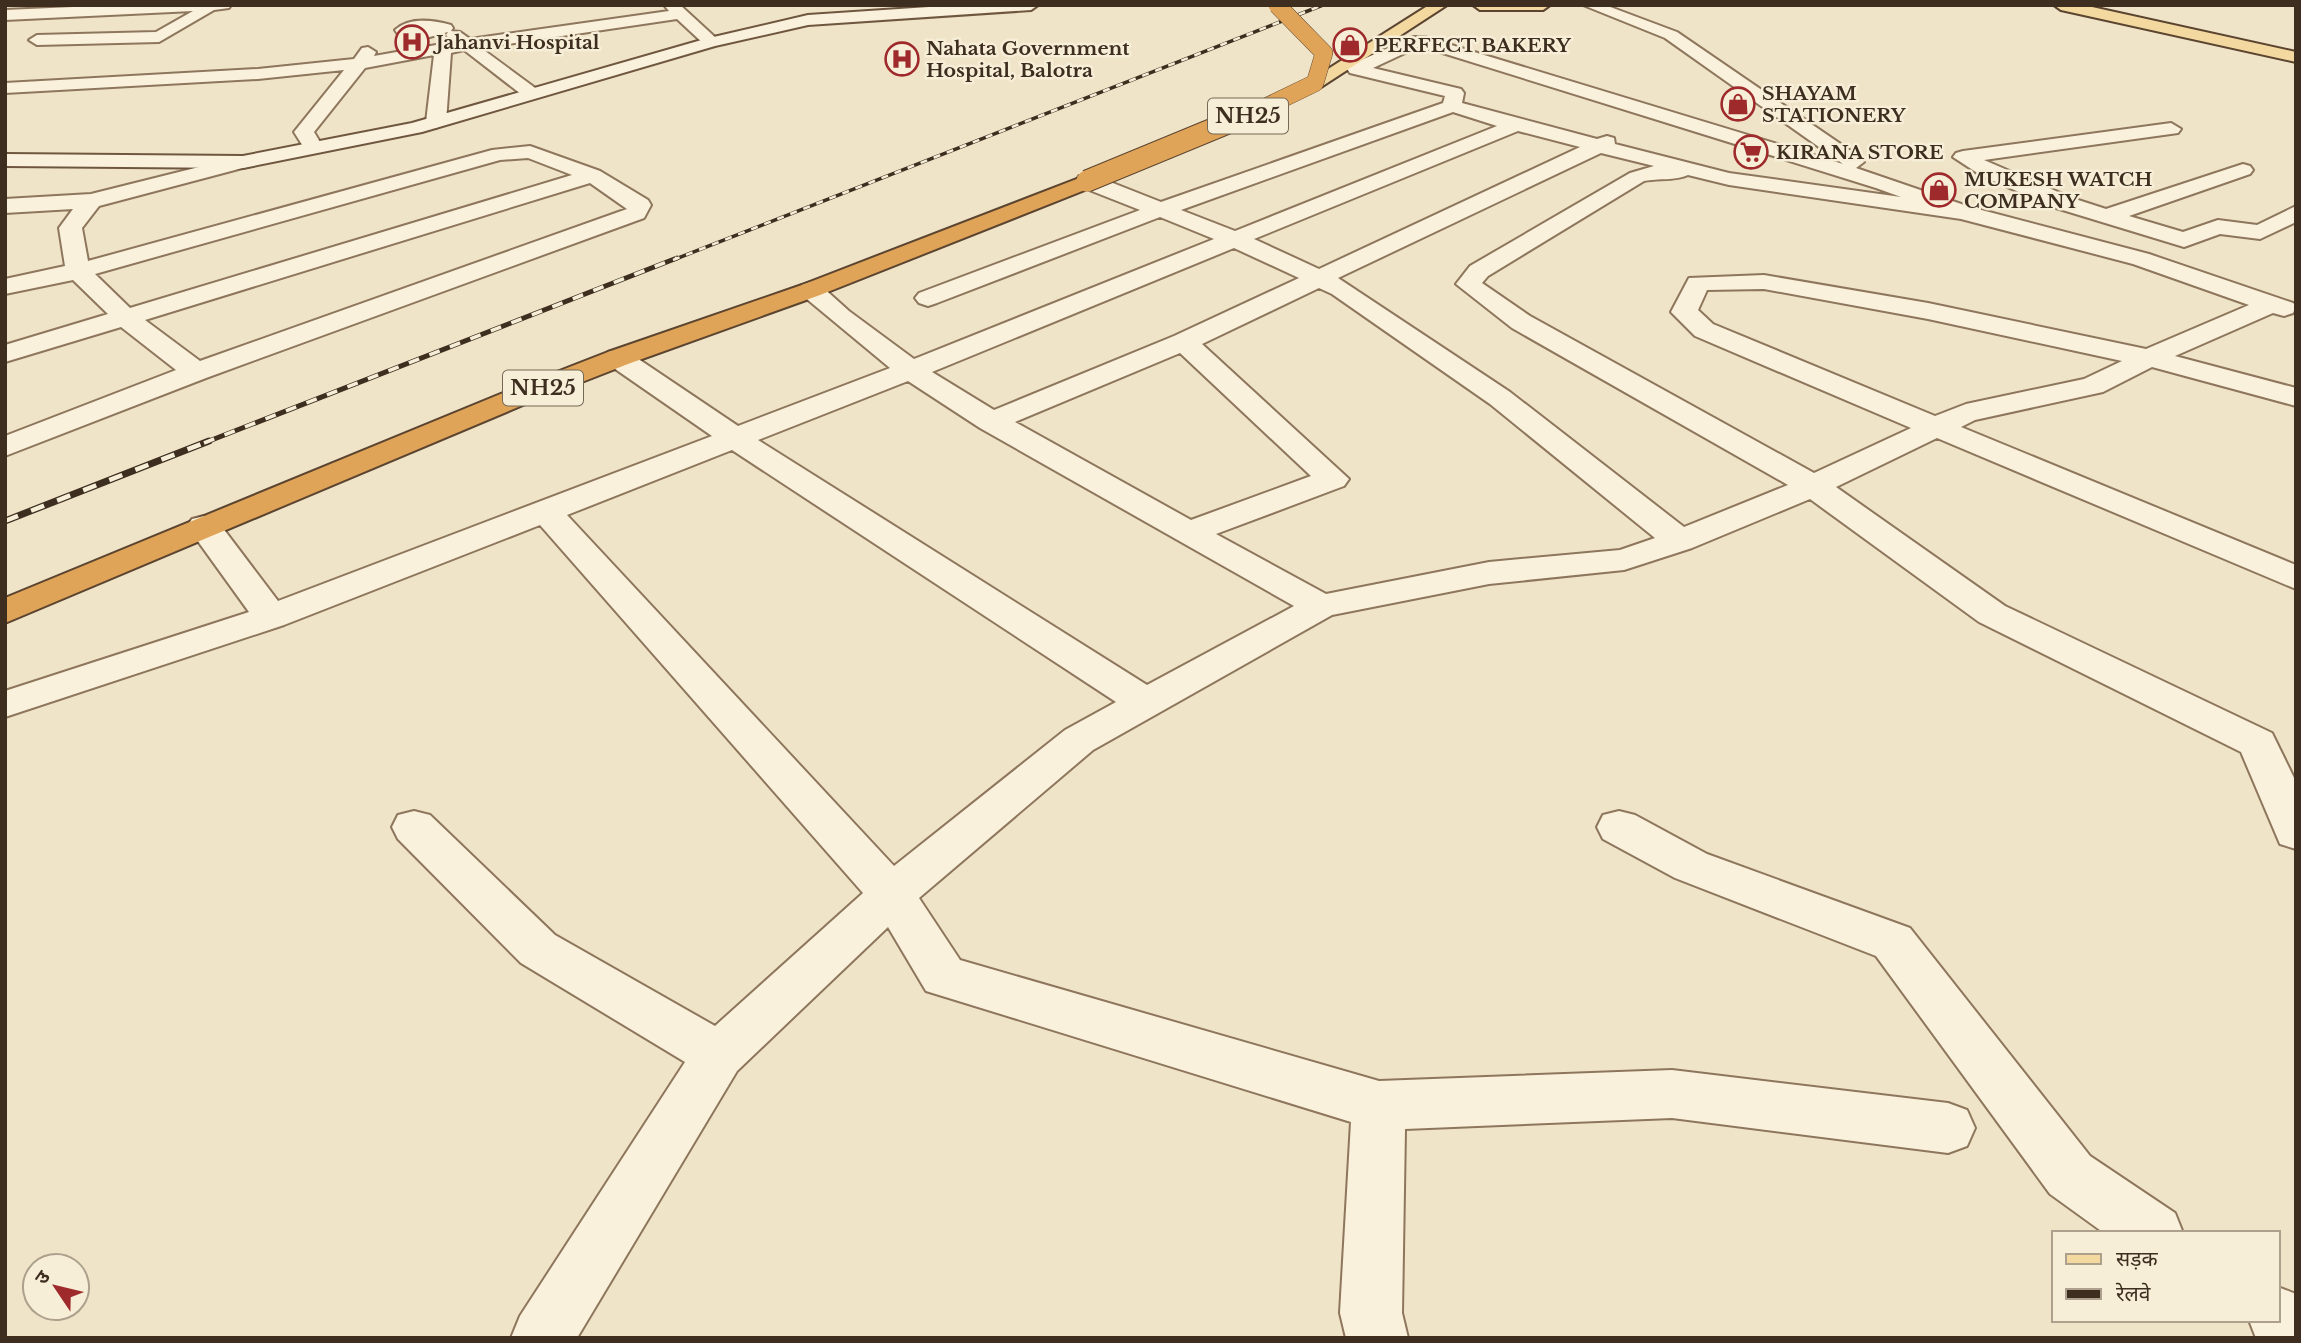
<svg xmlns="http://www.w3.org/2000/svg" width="2301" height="1343" font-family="'Libre Baskerville','Noto Sans Devanagari',serif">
<rect width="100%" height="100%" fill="#f0e4c8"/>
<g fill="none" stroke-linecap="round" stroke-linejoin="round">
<defs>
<path id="street" d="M118 5H231L229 8 214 10 159 42 37 45 29 40 37 35 156 32 193 11 5 20V10Z
M664 5H680L717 39 719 42 717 45H705L677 19 481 48 538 90 541 94 532 99 526 98 464 50 451 53 446 122 436 128 426 122 434 55 365 68 314 132 323 147 320 151H306L294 132 344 70 258 79 5 93V83L258 69 354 59 362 48 368 47 376 52 374 56 453 42 446 35 448 32 426 38 397 33 395 30C409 17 433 20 451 25L453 28 451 31 460 32 470 39 669 11Z
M1583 5H1605L1677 32 1861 158 1864 162 1856 168 1970 207 2149 254 2293 303 2296 306 2293 313 2284 316 2273 313 2175 356 2296 388V406L2152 367 2103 392 1975 420 1961 427 2296 565V589L1937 438 1836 487 2005 606 2272 733 2296 782V849L2280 844 2241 752 1979 622 1810 499 1692 548 1624 570 1489 584 1332 615 1093 750 919 898 960 960 1379 1081 1672 1070 1948 1103 1967 1110 1975 1128 1967 1146 1948 1153 1672 1118 1405 1129 1402 1313 1408 1338H1346L1340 1313 1351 1122 926 991 888 927 737 1071 577 1338H511L520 1316 685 1062 521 963 398 839 392 827 398 815 414 811 430 815 555 935 715 1026 863 893 540 525 284 625 5 717V691L249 612 187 526 192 519 204 516 216 519 278 601 712 436 608 364 604 358 608 352 618 350 628 352 738 426 890 368 802 295 798 290 802 285 811 282 820 285 849 311 914 359 1214 239 1160 217 937 303 928 306 919 303 915 298 919 293 1140 210 1079 186 1076 181 1079 176H1095L1161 202 1443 103 1445 96 1350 73 1347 69 1350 65 1413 37H1425L1843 164 1665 38ZM1420 46 1876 188 1901 197 1729 173 1615 144 1614 138 1607 136 1597 139 1462 103 1464 93 1461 89 1373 68ZM1453 112 1497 126 1235 231 1181 210ZM1518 131 1580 147 1319 269 1254 239ZM1601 153 1654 166 1630 173 1470 266 1456 284 1512 328 1788 485 1684 527 1510 392 1338 278ZM1688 175 1729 185 1961 219 2133 264 2249 305 2146 349 1928 303 1764 275 1689 278 1671 312 1695 336 1911 428 1814 473 1530 316 1482 283 1488 276 1644 181C1658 178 1676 181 1688 175ZM1234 248 1299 278 1174 336 994 410 932 372ZM1319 288 1332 294 1490 404 1655 538 1620 550 1489 562 1326 594 1216 534 1344 486 1349 479 1202 344ZM1764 289 1928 319 2122 361 2084 379 1966 404 1935 416 1713 324 1698 310 1707 290ZM1180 353 1311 476 1191 520 1015 422ZM908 381 980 428 1294 606 1147 685 758 440ZM732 450 1116 702 1065 730 894 866 567 515Z
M2171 123 2181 129 2178 133 1984 160 2072 198 2106 209 2243 164 2250 166 2253 170 2250 174 2129 216 2183 232 2218 220 2257 225 2296 206V222L2260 239 2220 234 2184 247 2056 208 1982 176 1953 157 1956 153 1963 151Z
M530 146 600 171 648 200 651 205 644 218 206 378 5 456V436L176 370 121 327 5 362V345L108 314 73 280 5 294V279L65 266 59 228 73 209 5 213V199L91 194 243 156 250 158 253 162 250 166 99 206 82 228 88 261 492 150ZM528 158 572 175 130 308 95 274 500 160ZM590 183 627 209 200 361 145 320Z
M1619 811 1635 815 1707 854 1910 928 2090 1156 2175 1213 2183 1233H2104L2050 1194 1876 956 1675 878 1603 839 1597 827 1603 815Z
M2278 1287 2296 1294V1338H2256L2249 1320H2278Z"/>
<path id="secondary" d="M959 5H1038L1031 10 808 25 715 46 422 132 243 168 5 166V154L243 156 412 123 705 39 808 15Z"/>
<path id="primary" d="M1429 5H1447L1321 87H1309L1306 83Z
M1473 5H1550L1543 10H1480Z
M2054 5H2083L2296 52V62L2061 10Z"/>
<path id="highway" d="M1087 175 1095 176 1098 181 1095 186 820 295 628 364 523 405 5 623V598L503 393 608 352 802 285Z"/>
</defs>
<use href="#street" stroke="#8d765c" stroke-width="4"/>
<use href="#secondary" stroke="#6f573f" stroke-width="4"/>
<use href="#primary" stroke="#5b4430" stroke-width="4"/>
<use href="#highway" stroke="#5b4430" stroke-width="4"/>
<use href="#street" fill="#faf1dc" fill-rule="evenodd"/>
<use href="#secondary" fill="#faf1dc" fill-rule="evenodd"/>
<use href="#primary" fill="#f3d9a0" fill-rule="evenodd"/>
<use href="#highway" fill="#e0a458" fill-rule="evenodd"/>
<defs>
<path id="rail-far2" d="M673 260 1323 5"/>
<path id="rail-far1" d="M204 443 677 258"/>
<path id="rail" d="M5 521 209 441"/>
</defs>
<use href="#rail-far2" stroke="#3d2e20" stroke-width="3.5"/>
<use href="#rail-far1" stroke="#3d2e20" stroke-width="5"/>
<use href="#rail" stroke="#3d2e20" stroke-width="7"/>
<use href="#rail-far2" stroke="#f7eed8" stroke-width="2.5" stroke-dasharray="7" stroke-linecap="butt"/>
<use href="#rail-far1" stroke="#f7eed8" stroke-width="3.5" stroke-dasharray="11" stroke-linecap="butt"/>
<use href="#rail" stroke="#f7eed8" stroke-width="4.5" stroke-dasharray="14" stroke-linecap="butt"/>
<defs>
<path id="highway-bridge-far1" d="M1249 115 1315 83 1324 53 1277 5"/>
<path id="highway-bridge" d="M1087 181 1252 113"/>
</defs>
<use href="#highway-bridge-far1" stroke="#5b4430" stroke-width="18" stroke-linecap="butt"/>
<use href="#highway-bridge" stroke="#5b4430" stroke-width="23" stroke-linecap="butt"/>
<use href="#highway-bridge-far1" stroke="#e0a458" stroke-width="17"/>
<use href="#highway-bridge" stroke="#e0a458" stroke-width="21"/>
</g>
<defs>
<symbol id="hospital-ring" viewBox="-11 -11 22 22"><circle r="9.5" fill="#f7eed8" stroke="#9e2a2b" stroke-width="1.5"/><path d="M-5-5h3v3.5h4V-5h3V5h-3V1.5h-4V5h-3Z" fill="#9e2a2b"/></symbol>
<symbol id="shop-ring" viewBox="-11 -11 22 22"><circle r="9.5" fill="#f7eed8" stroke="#9e2a2b" stroke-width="1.5"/><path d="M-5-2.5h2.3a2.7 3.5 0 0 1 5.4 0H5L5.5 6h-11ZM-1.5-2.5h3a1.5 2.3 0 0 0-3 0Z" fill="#9e2a2b"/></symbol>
<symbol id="supermarket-ring" viewBox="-11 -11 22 22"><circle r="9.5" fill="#f7eed8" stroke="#9e2a2b" stroke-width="1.5"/><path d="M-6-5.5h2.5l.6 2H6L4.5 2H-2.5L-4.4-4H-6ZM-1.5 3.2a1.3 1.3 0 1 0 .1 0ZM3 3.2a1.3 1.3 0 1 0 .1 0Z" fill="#9e2a2b"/></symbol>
</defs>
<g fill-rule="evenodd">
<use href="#hospital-ring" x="393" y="23" width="38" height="38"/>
<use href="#shop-ring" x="1331" y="26" width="38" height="38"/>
<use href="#hospital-ring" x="883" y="40" width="38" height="38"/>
<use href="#shop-ring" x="1719" y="85" width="38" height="38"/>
<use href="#supermarket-ring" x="1732" y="133" width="38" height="38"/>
<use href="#shop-ring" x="1920" y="171" width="38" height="38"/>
</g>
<g text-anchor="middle" stroke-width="5" stroke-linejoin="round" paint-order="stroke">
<g font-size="19" font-weight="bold" fill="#3d2e20" stroke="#f7eed8" text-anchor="start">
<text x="436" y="49">Jahanvi Hospital</text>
<text x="1374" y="52">PERFECT BAKERY</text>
<text x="926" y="55">Nahata Government<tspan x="926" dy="22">Hospital, Balotra</tspan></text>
<text x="1762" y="100">SHAYAM<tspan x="1762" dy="22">STATIONERY</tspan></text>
<text x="1776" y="159">KIRANA STORE</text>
<text x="1964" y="186">MUKESH WATCH<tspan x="1964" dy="22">COMPANY</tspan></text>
</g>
<g fill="#f7eed8" stroke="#756857" stroke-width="2">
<rect x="1208" y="98.5" width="80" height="35" rx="5"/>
<rect x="503" y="370.5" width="80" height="35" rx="5"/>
</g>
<g font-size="21" font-weight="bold" fill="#3d2e20">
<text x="1248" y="123">NH25</text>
<text x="543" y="395">NH25</text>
</g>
</g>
<rect width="2301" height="1343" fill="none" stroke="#3d2e20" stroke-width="14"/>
<rect x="2052" y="1231" width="228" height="91" fill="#f7eed8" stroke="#ada18e" stroke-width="2"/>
<rect x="2066" y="1254" width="35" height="10" fill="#f3d9a0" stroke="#ada18e" stroke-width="2"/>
<text x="2116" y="1266" font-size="21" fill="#3d2e20">सड़क</text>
<rect x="2066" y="1289" width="35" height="10" fill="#3d2e20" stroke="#ada18e" stroke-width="2"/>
<text x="2116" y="1301" font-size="21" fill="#3d2e20">रेलवे</text>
<g transform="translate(56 1287) rotate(305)"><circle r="33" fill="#f7eed8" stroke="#ada18e" stroke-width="2"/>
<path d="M0-5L12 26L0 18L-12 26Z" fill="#9e2a2b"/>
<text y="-10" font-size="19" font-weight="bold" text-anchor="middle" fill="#3d2e20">उ</text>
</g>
</svg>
